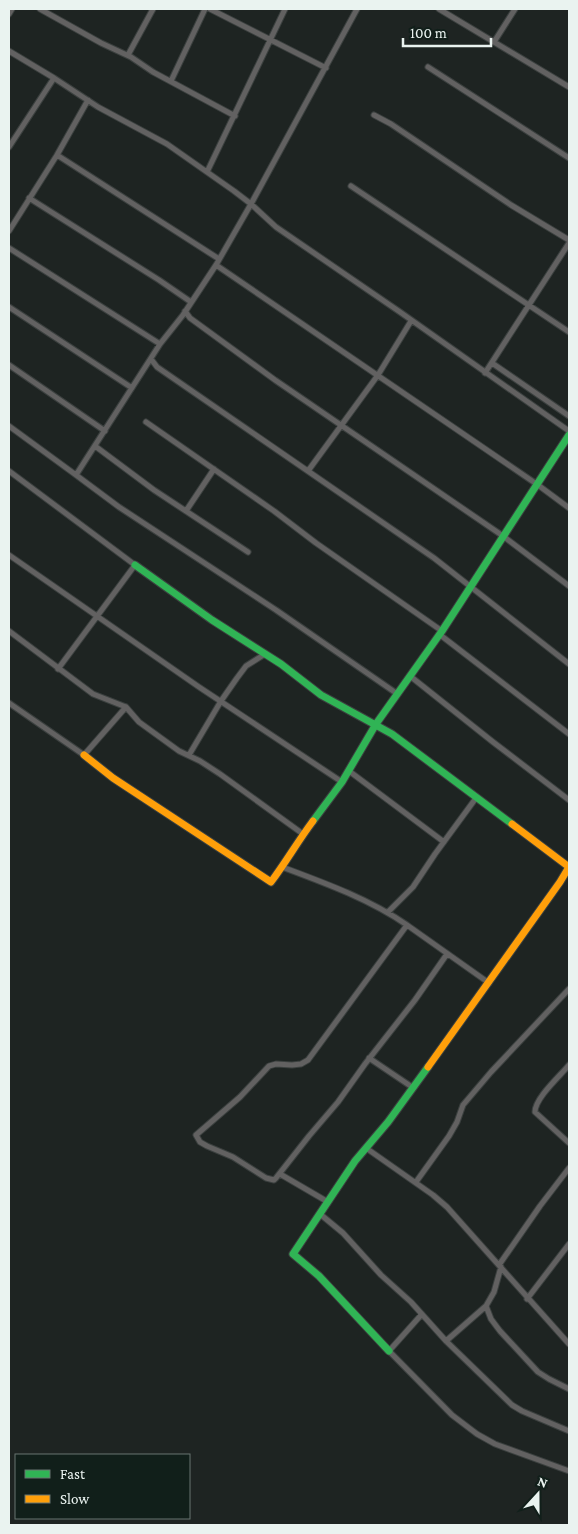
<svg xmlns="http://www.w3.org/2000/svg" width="578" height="1534" font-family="'Crimson Pro',serif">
<rect width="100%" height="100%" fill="#1e2422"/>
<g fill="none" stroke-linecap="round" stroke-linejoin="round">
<defs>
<path id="street" d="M40 9 101 43 131 57 153 72 235 116
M210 9 326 68
M439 9 569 87
M9 14 12 9
M494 42 515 9
M9 51 54 78 98 107 167 144 234 191 251 204 276 227 400 312 569 431
M128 55 153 9
M428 67 569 158
M171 81 205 9
M374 115 391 124 511 205 569 240
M9 147 54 78
M57 155 219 259
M207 172 285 9
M351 186 569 332
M29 198 159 280 191 302
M9 231 57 155 88 100
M9 248 160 344
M216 265 538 485 569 508
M9 307 132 388
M185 311 190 318 275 380 503 536 569 586
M151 359 157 367 434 558 569 664
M492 363 569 416
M9 365 105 431
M485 373 569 243
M146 422 274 511 316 543 442 631
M9 426 76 475 160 344 183 315 216 265 251 204 357 9
M95 446 154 490 248 552
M9 471 135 565 58 669
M308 471 378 375 411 321
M76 475 119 507 276 610 396 693
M186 511 214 469
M9 555 199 687 342 782
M9 631 93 694 126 707 84 755 9 703
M439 634 569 734
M410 676 493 742 569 800
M126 707 139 722 179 751 200 761 220 774 303 834
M189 755 221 701 237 678 246 666 265 654
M349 771 444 842
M282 867C325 883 369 899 407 925
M388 912 413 887 435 854 476 798
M447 954 415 1000 365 1064 338 1102 309 1136 276 1178 274 1180 266 1178 233 1157 207 1146 200 1142 196 1135 240 1097 269 1066 276 1064 292 1065 301 1064 308 1060 407 925 489 983
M369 1058 412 1087
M569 1065C560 1076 535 1098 535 1112L569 1143
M366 1148 433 1195 447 1207 569 1344
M280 1174 328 1202
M416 1182 449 1136 457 1122 463 1105 491 1072 569 989
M320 1214 343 1233 381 1275 411 1302 446 1341 512 1405 522 1411 569 1431
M499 1265 540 1206 569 1168
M527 1299 569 1244
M486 1306 491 1319 500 1331 538 1372 549 1379 569 1389
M422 1314 389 1351 452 1415 477 1434 495 1444 569 1471
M446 1341 486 1306 494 1292 501 1267"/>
<path id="fast" d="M135 565 212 620 281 664 321 695 392 734 512 824
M313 821 342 782 376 724 442 631 569 435
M389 1351 319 1276 293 1254 355 1161 388 1122 428 1067"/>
<path id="slow" d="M84 755 113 778 271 882C286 862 298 841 313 821
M428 1067 560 882 569 867 512 824"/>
</defs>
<use href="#street" stroke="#3b403f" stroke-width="7"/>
<use href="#fast" stroke="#3b403f" stroke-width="9"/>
<use href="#slow" stroke="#3b403f" stroke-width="9"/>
<use href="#street" stroke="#626161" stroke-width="5"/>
<use href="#fast" stroke="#30b455" stroke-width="7"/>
<use href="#slow" stroke="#ff9f0a" stroke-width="7"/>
</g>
<rect width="578" height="1534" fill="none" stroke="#eaf3f0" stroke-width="20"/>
<rect x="15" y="1454" width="175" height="65" fill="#111f1a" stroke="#687470"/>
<rect x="25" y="1470" width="25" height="8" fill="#30b455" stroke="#687470"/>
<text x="60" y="1479" font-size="15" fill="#eaf3f0">Fast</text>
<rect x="25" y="1495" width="25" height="8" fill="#ff9f0a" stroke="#687470"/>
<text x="60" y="1504" font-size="15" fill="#eaf3f0">Slow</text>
<g transform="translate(538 1494) rotate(21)" stroke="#111f1a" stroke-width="4" paint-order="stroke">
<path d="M0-4L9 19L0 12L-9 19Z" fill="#eaf3f0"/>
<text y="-8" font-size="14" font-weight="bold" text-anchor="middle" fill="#eaf3f0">N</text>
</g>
<path d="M403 38v8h88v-8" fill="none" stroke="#eaf3f0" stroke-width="2.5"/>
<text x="410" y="38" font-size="15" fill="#eaf3f0" stroke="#111f1a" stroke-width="4" paint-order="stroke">100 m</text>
</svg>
